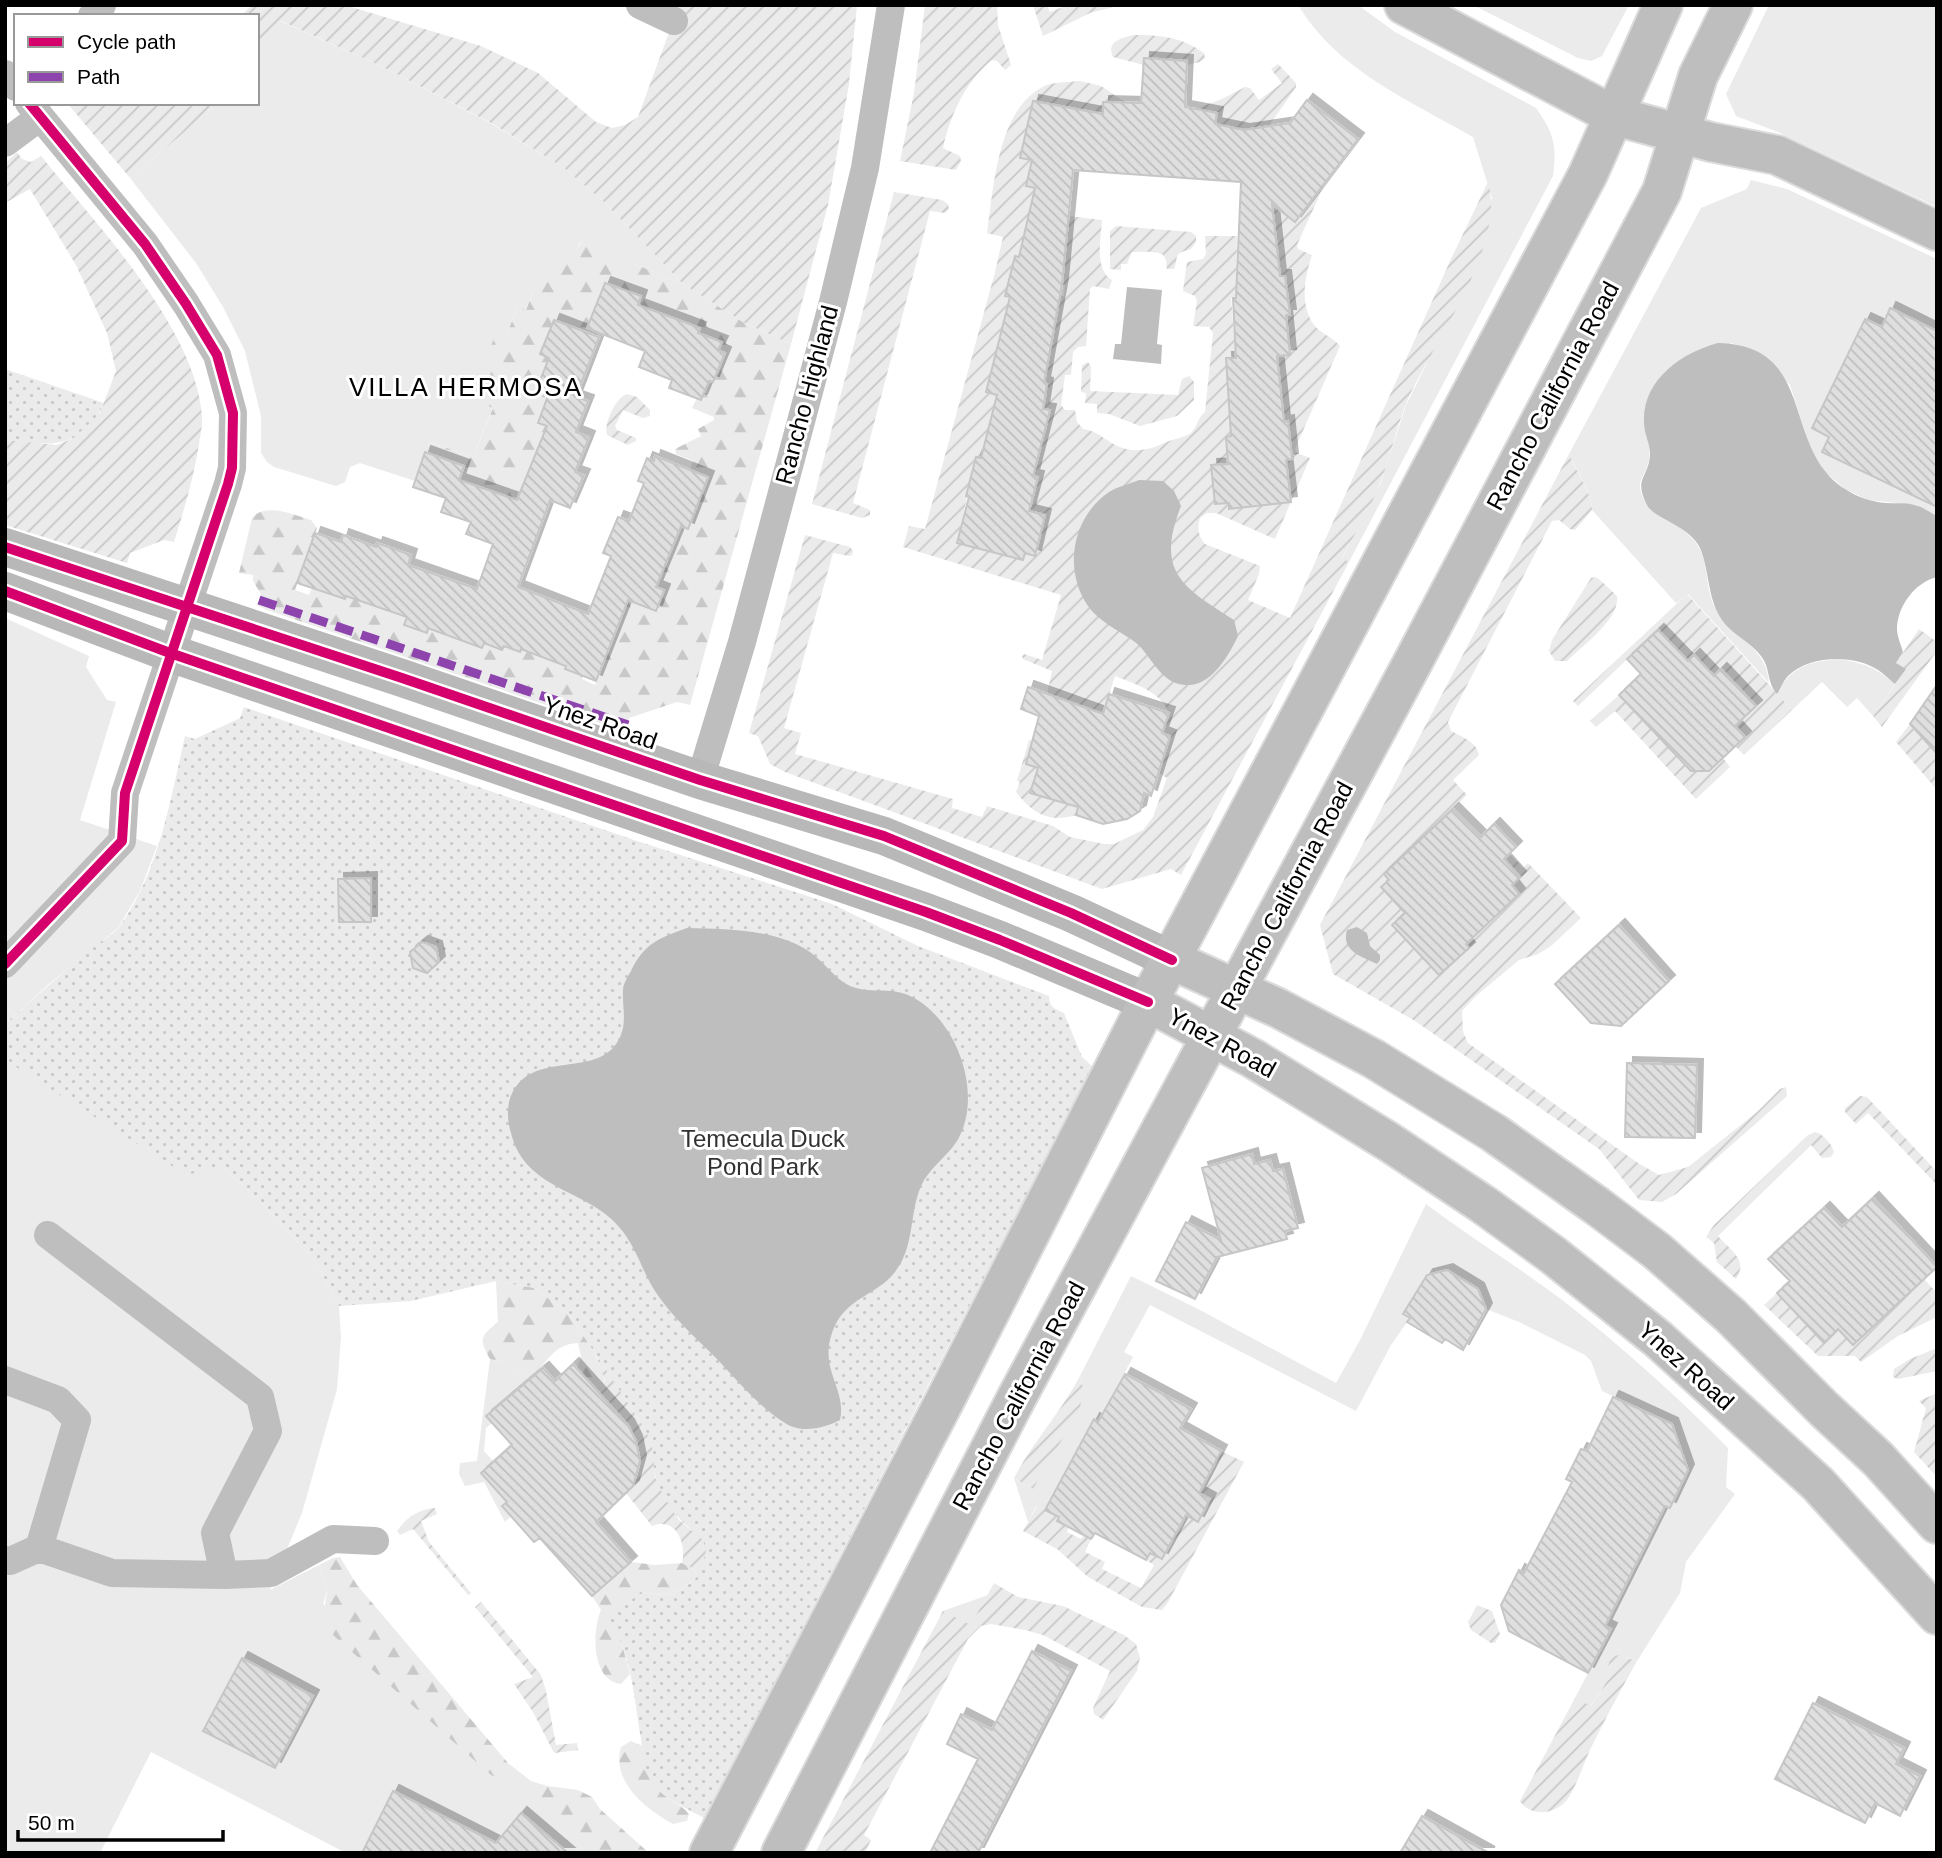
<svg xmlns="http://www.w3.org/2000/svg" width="1942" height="1858" font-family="Helvetica,sans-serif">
<defs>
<pattern id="forest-firs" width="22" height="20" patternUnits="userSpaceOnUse" patternTransform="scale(1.75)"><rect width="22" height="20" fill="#ebebeb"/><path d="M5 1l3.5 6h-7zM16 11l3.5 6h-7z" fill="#c8c8c8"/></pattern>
<pattern id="park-dots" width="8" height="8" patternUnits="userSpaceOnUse" patternTransform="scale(1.75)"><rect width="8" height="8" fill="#ebebeb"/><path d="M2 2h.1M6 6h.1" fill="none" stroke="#c8c8c8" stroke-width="1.8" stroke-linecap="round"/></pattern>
<pattern id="garden-furrows" width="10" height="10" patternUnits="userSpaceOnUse" patternTransform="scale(1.75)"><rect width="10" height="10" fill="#ebebeb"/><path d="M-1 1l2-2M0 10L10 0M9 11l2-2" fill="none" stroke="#c8c8c8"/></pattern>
<pattern id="building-back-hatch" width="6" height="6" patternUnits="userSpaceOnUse" patternTransform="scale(1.75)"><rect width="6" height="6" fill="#dfdfdf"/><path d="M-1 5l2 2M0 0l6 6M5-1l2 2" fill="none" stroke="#bebebe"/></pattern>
<filter id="shadow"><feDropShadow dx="6" dy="-6" stdDeviation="0" flood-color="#0004"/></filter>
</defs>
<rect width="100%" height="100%" fill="#fff"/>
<path fill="#ebebeb" d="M1298 5H1358L1395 32 1536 108C1554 133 1557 146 1553 176L1349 562 1342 559 1381 483 1406 405 1426 365 1492 198 1473 137C1410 101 1337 70 1298 5Z
M1473 5H1629L1602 56 1591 61 1578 58Z
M1769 5H1937V207L1778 132 1736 116 1726 94Z
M280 21 383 67 492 124 564 168 604 202 683 284 580 242 577 250 548 280 539 277 525 311 517 308 505 339 495 337 484 365 493 369V407L473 457 429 442 415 481 360 463 350 467 345 482 336 486 274 467 267 462 261 453V416L245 351 223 307 196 263 130 178 207 113 214 103H257V48Z
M1751 180 1787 189 1937 259V331L1890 309 1882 327 1864 319 1812 428 1829 437 1822 452 1937 507V516L1916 505 1868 500 1845 489 1824 471 1809 445 1790 385 1761 353 1731 343 1644 426C1648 440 1652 453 1647 467 1645 473 1639 481 1640 487 1643 518 1684 521 1698 546 1710 565 1704 593 1718 612 1736 639 1767 648 1769 683L1688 594 1676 603 1592 510C1592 493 1577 471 1569 454L1701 208 1747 189Z
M5 618 89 656 86 667 107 700 116 702 80 820 157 846 140 891 118 928 49 984 5 1024Z
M1838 659C1864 663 1875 667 1895 684L1873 716 1857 698 1847 707 1822 682 1792 710 1777 694C1791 666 1809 662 1838 659Z
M5 1060 85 1109 222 1167 260 1201 316 1262 339 1306 341 1338 337 1389 302 1513 270 1590 319 1565 327 1591 323 1604 511 1770 508 1763 531 1781 547 1786 539 1791 566 1839 580 1853H346L151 1752 100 1853H5Z
M1426 1204C1470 1237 1517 1266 1561 1299 1620 1345 1676 1395 1728 1448L1726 1487 1735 1494 1686 1562 1680 1593 1637 1661 1627 1657 1609 1678 1590 1707 1575 1698 1611 1629 1598 1623 1657 1503 1670 1508 1688 1470 1672 1424 1602 1391 1591 1361 1585 1355 1519 1322 1486 1309 1478 1289 1447 1270 1426 1275 1404 1314 1410 1318 1391 1345 1356 1411 1150 1305 1124 1352 1133 1357 1098 1422 1093 1420 1045 1510 1036 1506 1028 1522 1014 1478 1033 1489 1083 1388 1080 1376 1131 1276 1198 1309 1336 1383 1360 1340Z
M490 1359 500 1362 530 1379 486 1416 492 1423 486 1428 484 1451 493 1461 481 1473 507 1502 502 1506 511 1516 505 1522 484 1482 465 1486 459 1474 460 1463 477 1461Z
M988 1595 971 1626 943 1611Z"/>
<path fill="url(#forest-firs)" d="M581 242 683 284 743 322 791 344 690 705 677 702 629 718 626 732 267 610 257 605 261 594 253 581V575L239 573 252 518C266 502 294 515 311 520L317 528 295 590 309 595 312 588 344 599 348 591 374 605 407 617 405 625 426 633 437 604 484 643 502 650 504 646 519 652 521 649 567 665 583 676 582 679 595 685 629 600 656 610 664 591 656 587 681 526 688 528 707 477 690 470 693 461 676 454 675 449 701 436 698 429 714 420V417L692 408 697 398 701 399 709 381 713 382 725 353 718 350 721 342 637 308 641 296 605 283 591 317 603 322 597 334 554 320 540 354 549 358 537 388 549 393 538 422 552 428 518 502 486 499 489 490 459 480 464 465 425 452 429 442 473 457 493 408 479 402 492 370 483 365 495 336 505 339 517 308 526 310 539 276 548 279 561 245 577 250Z
M496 1281 535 1288 569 1314 595 1353C597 1365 608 1373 603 1385L594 1387 577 1369 581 1356 578 1343C552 1344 547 1364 530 1379L500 1362 490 1359C478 1338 481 1336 498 1322Z
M340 1557 357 1585 508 1763 511 1770 507 1777 502 1780 491 1775 334 1636 323 1617 327 1591 319 1565 333 1558Z
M631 1562 655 1565 682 1563 694 1569 697 1577C674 1597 670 1597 641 1592L620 1637 630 1674 621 1684C591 1680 592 1631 601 1610L592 1596Z
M631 1741 642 1746C644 1761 651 1782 662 1793 671 1802 681 1804 689 1814L687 1821 673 1824C646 1809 611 1782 621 1747Z
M547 1786 578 1790 592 1797 600 1809 649 1853H580C562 1836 544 1816 539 1791Z"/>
<path fill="url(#park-dots)" d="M5 369 104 403C85 450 48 446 5 440Z
M244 707 634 840 832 904 918 946 1049 996C1049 1007 1055 1009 1064 1013L1082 1057 1093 1067 704 1818C687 1808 662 1799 651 1781 644 1770 643 1753 641 1739 634 1698 632 1654 609 1619L641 1592C670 1597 674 1597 697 1577L692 1530C675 1517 659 1495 655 1474 651 1458 651 1444 645 1429L569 1314 535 1288 496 1281 411 1301 339 1306 316 1262 260 1201 222 1167 186 1175 5 1060V1024C33 999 61 974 90 950 99 942 112 936 119 927 158 875 171 798 185 736L195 739 240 718Z"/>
<path fill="url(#garden-furrows)" d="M252 5 348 6 481 46 538 73 596 122 612 128 625 125 638 117 679 5H857L849 84 828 205 791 344 743 322 683 284 604 202 564 168 493 124 383 67 281 21 257 48V16H241Z
M925 5H997L998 25 1011 65 1005 70 997 61 992 60C966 81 950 115 943 148L960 156 961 161 956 170 900 161 914 93Z
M1033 5H1047L1050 12 1068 5H1121L1090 13 1043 36Z
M1133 35C1160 35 1182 37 1204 53L1205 58 1200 62 1187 65 1186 60 1144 58V65L1113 57C1106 42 1121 38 1133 35Z
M1278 64 1296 83V87L1269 126 1242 130 1215 124 1217 113 1196 109 1224 98 1245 87 1250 88 1259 100 1282 83 1271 69Z
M1080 81 1101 86 1125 102 1104 101 1103 113 1033 101 1020 157 1032 160 1026 186 1035 188 1019 257 1015 256 1005 295 1010 297 986 391 997 395 981 458 976 457 957 543 1023 560 1025 553 1035 556 1045 515 1029 511 1038 478 1033 476 1050 411 1042 409 1047 384 1044 383 1060 296H1064L1065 285 1061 284 1069 216 1102 220C1101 238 1094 270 1112 280L1109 289 1093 286 1090 289 1086 346 1078 347 1073 352 1071 375H1065L1061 405 1065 410H1075L1077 422 1083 429C1094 431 1098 434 1107 440 1129 455 1146 452 1169 441 1175 439 1184 437 1190 434 1198 427 1197 418 1205 412L1213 333 1209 327 1193 326 1197 301 1195 296 1183 291 1187 262 1203 259 1206 254 1205 236H1237L1236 298H1231L1236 358 1231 436 1226 437 1228 464 1211 465 1215 504 1229 503 1230 509 1291 502 1286 460 1292 458 1288 422H1284L1277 356 1290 355 1286 315H1290L1285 276H1280L1272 204 1295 221 1326 181 1297 245 1298 249 1312 255C1305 277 1299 304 1314 325 1321 334 1333 337 1340 346L1295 449 1297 453 1310 458 1275 539 1216 513H1207L1200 518C1197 529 1198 535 1205 544L1260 566 1259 574 1248 600 1290 618 1451 259 1488 182C1507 248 1431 344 1406 404 1396 429 1391 456 1381 481 1371 508 1355 533 1342 558L1349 562 1181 875 1171 869 1102 889 785 772 770 764 758 736 749 733 805 535 850 547 853 551 852 555 849 556 833 553 784 728 801 733 795 754 953 799 952 808 982 817 987 806 1053 826 1070 837 1104 844H1114L1143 830 1153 817 1167 778 1159 773 1170 736 1162 733 1169 713C1160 691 1135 684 1115 676L1103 714 1047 694 1052 671 1023 659 1022 656 1024 654 1042 660 1061 595 903 547 909 526 925 529 995 272 1003 237 987 233C994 187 997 106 1047 85 1056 82 1069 82 1080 81Z
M67 103H214L207 113 130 178Z
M17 152 22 159 31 162 41 156C95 223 197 329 202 417 203 425 200 435 199 444 194 477 184 510 174 542L164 540 130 553 127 563 5 525V440L57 445 74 438 100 413 116 371 107 333 76 265 30 189 5 203V163Z
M894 192 942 200 948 204 949 209 945 213 930 211 853 503 870 510V515L862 518 812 504Z
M1116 226 1191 232 1196 236V242L1191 249C1171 255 1180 254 1174 269H1167C1166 265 1167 260 1164 256 1160 250 1139 252 1132 252L1127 264H1121V270L1110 269V231Z
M1088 362 1091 367 1090 391 1178 395 1182 379 1189 376 1194 382V400L1177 416 1140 426 1109 414 1097 413V404L1085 403 1086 393 1081 392 1082 365Z
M627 394 637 397 650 410V416L643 418 623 410 615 426 617 430 636 438V441L628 445 607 435C604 423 615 398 627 394Z
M1569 454C1576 471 1592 493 1592 510L1575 530 1570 529 1559 520 1552 521 1448 722 1451 731C1462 737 1477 742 1479 755L1453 780 1467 795 1384 874 1389 880 1381 888 1405 913 1392 925 1440 975 1469 948 1458 936 1476 934 1519 894 1512 885 1520 877 1504 859 1510 854 1523 868 1528 863 1581 918 1551 946 1538 954 1519 960 1476 996 1462 1011 1463 1032 1468 1043 1638 1163 1659 1175 1688 1167 1757 1112 1780 1089 1786 1087 1787 1096 1676 1194 1662 1202 1639 1200 1599 1149 1415 1021 1333 974 1320 925Z
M1595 577 1599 579 1617 596C1620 619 1583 645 1567 661H1555L1549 651 1552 640 1591 578Z
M1687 594 1792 710 1744 755 1735 746 1745 737 1735 726 1721 670 1714 676 1695 655 1688 661 1658 630 1578 706 1573 701Z
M1919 629 1937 642V651L1882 727 1873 716 1905 670 1896 663Z
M1619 695 1689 769C1703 775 1713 767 1723 758L1730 767 1696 799 1615 711 1596 727 1590 721Z
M1910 724 1937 754V790L1896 742Z
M1029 740 1033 741 1026 764 1038 768 1030 793 1078 807 1076 815C1049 823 1033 814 1016 792L1020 782 1017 781Z
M1860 1096 1867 1097 1937 1172V1185L1868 1113 1856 1124 1845 1112V1108Z
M1815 1132C1823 1134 1832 1144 1834 1152L1831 1157 1822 1158 1811 1145 1718 1236C1730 1250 1749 1260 1736 1279L1717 1262 1714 1243 1706 1237 1714 1225 1808 1135Z
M1924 1279 1937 1293V1317L1898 1336 1861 1362 1855 1356H1818L1764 1305 1777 1293 1824 1342 1838 1329 1853 1345Z
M1937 1348V1371L1898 1379 1893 1377 1894 1369 1910 1359Z
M595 1353 645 1429 652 1446 655 1477 664 1497 679 1520 703 1540 706 1550 703 1564 697 1577 694 1569 682 1563C687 1544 676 1516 652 1526L626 1493C663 1455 619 1415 594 1387L603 1385 605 1380Z
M1080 1376 1083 1388 1080 1409 1033 1489 1014 1478C1033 1442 1061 1412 1080 1376Z
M1937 1393V1472L1936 1476 1914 1452 1926 1408 1919 1401Z
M1221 1451 1244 1462 1167 1604 1162 1610 1142 1607 1088 1577 1057 1549 1023 1531 1037 1506C1049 1512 1059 1517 1069 1527L1067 1532 1081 1539 1084 1535 1091 1539 1085 1552 1105 1562 1102 1569 1141 1588 1154 1565 1146 1560 1150 1553 1162 1559 1186 1515 1198 1521 1210 1499 1199 1493Z
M435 1508 437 1514 421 1521 429 1542 471 1593 468 1595 413 1529 400 1535 397 1531C408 1517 416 1510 435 1508Z
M994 1583 1018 1597 1063 1606 1124 1635 1136 1644 1140 1658 1137 1671 1103 1720 1094 1714 1093 1708 1110 1671 1043 1635 1025 1630 991 1624 981 1626 968 1639 864 1835 871 1840 865 1853H815L943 1611 971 1625Z
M481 1602 541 1675 546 1691 556 1745 577 1743 578 1750 555 1753 553 1751 533 1712 514 1684 533 1677 475 1607Z
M1477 1605 1492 1611 1500 1634 1495 1643H1491L1471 1630 1468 1622Z
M1619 1655 1637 1661C1620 1691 1604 1721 1589 1752 1583 1766 1575 1790 1566 1801 1554 1815 1530 1817 1520 1801L1575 1698 1591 1706 1609 1678 1608 1666 1611 1657Z"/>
<path fill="#bebebe" d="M1127 287 1162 290 1157 344 1162 345 1161 364 1113 359 1115 344H1121Z
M1718 343C1818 345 1780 447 1845 489 1857 497 1872 502 1886 503 1896 504 1908 502 1918 506 1924 508 1931 513 1937 516V577C1915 582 1897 607 1897 629 1897 636 1901 645 1903 652L1896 663 1906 669 1895 684C1890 680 1884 674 1878 670 1854 654 1810 655 1789 675 1783 681 1781 688 1777 694 1766 681 1771 669 1761 656 1750 641 1732 635 1722 620 1707 598 1710 572 1700 548 1690 526 1653 518 1647 505 1633 478 1649 478 1650 454 1650 444 1644 433 1644 423 1642 380 1681 353 1718 343Z
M1139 480 1163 481 1174 491 1181 506C1155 572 1182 587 1234 620L1238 636C1229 655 1211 687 1186 685 1160 684 1153 657 1135 642 1120 631 1099 622 1088 606 1063 570 1072 517 1109 492 1117 487 1129 484 1139 480Z
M1357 927 1367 933 1370 946 1380 955V960L1377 964C1361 956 1341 951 1347 930Z
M687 928C727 929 776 929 810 952 824 962 835 979 850 986 868 994 890 987 908 995 956 1016 985 1094 957 1141 947 1157 929 1168 921 1186 909 1214 915 1246 895 1272 877 1296 844 1297 832 1333 819 1370 847 1389 840 1420 825 1428 801 1434 785 1423 760 1408 736 1379 716 1358 695 1337 671 1316 655 1291 642 1271 636 1246 619 1227 588 1189 525 1191 511 1133 508 1124 507 1112 509 1102 525 1046 595 1081 618 1041 628 1024 622 1008 623 990 623 984 628 976 631 971 644 943 660 938 687 928Z"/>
<path fill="url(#building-back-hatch)" stroke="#c6c6c6" stroke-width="2" filter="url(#shadow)" d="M1144 58 1187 61 1185 107 1217 113 1215 124 1244 130 1290 123 1307 100 1358 139 1295 222 1272 204 1280 276H1285L1290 315H1286L1290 355 1277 356 1284 422 1288 421 1292 459 1286 460 1291 502 1229 509V503L1215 504 1211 465 1228 464 1226 437 1231 436 1226 358H1236L1233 298H1236L1241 182 1073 170 1062 284 1044 383 1047 384 1043 409 1050 410 1033 476 1038 477 1029 511 1045 515 1035 556 1025 553 1023 560 957 543 969 497 966 496 976 457 981 458 997 395 986 392 1010 297 1005 296 1015 256 1019 257 1035 188 1026 186 1032 160 1020 158 1033 101 1103 114V102L1141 103Z
M605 283 641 296 638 305 700 328 698 333 722 342 718 350 725 353 713 382 709 381 701 400 669 388 672 380 639 367 645 351 587 328Z
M1890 308 1937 331V507L1822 452 1829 437 1812 428 1865 319 1882 327Z
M554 320 599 337 576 397 588 401 576 432 589 437 575 472 584 475 570 508 550 500 518 587 588 614 611 556 603 553 618 517 629 521 644 483 638 481 647 458 654 461 655 456 708 477 688 529 681 526 656 587 664 590 656 611 628 600 596 681 565 669 566 666 521 649 520 652 504 646 502 650 484 643 482 648 428 628 427 633 404 625 407 617 346 596 345 599 297 583 315 533 341 542 343 535 376 547 377 543 411 555 408 565 477 589 493 544 466 534 471 522 441 512 446 498 413 487 425 452 464 466 459 480 517 500 547 426 538 423 549 393 537 388 549 358 540 354Z
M1658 630 1688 661 1694 655 1714 676 1721 669 1756 706 1735 726 1745 737 1709 771H1691L1619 695 1641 674 1627 659Z
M1937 685V754L1910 724Z
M1028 687 1103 714 1109 694 1169 713 1162 733 1170 736 1151 796 1144 793 1140 811 1127 819 1103 824 1076 815 1078 807 1030 793 1038 768 1026 764 1039 716 1021 709Z
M1453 809 1481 837 1494 824 1516 847 1504 859 1520 877 1512 885 1519 894 1466 944 1469 948 1439 975 1392 925 1405 913 1381 887 1389 880 1384 874Z
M371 878V922H339L338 879Z
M1619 925 1669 981 1621 1026 1591 1023 1555 984Z
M422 942 436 947 439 962 427 973 413 968 410 952Z
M1627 1063 1697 1065 1695 1138 1625 1137Z
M1252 1154 1254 1164 1270 1160 1273 1171 1283 1169 1298 1228 1285 1231 1287 1239 1217 1257 1195 1299 1156 1281 1186 1222 1221 1240 1202 1168Z
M1873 1198 1937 1267 1853 1345 1838 1329 1824 1343 1777 1293 1790 1281 1768 1259 1824 1208 1842 1227Z
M1447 1270 1478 1289 1486 1309 1463 1350 1445 1339 1442 1343 1407 1322 1410 1318 1403 1314 1427 1275Z
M573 1364 628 1425 636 1441 640 1461 633 1486 596 1522 631 1562 592 1596 540 1538 534 1542 502 1506 507 1502 481 1473 512 1445 486 1416 543 1368 555 1381Z
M1125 1374 1191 1409 1180 1428 1221 1451 1199 1493 1210 1499 1198 1522 1186 1515 1162 1559 1150 1553 1146 1560 1095 1533 1091 1539 1057 1521 1059 1517 1045 1510 1094 1419 1098 1422Z
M1613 1397 1672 1424 1688 1470 1670 1508 1665 1506 1605 1626 1611 1629 1588 1673 1509 1631 1501 1605 1519 1570 1524 1573 1572 1482 1566 1479 1581 1449 1587 1451Z
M1032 1651 1071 1671 978 1853H930L978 1759 947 1744 961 1714 992 1730Z
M242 1658 313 1696 275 1768 203 1731Z
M1813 1703 1904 1748 1896 1764 1920 1776 1900 1816 1875 1803 1865 1823 1775 1779Z
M393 1791 496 1843 521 1813 568 1853H362Z
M1422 1816 1489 1853H1400Z"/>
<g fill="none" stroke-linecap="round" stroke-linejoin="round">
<defs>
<path id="primary" d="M1172 960 1278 1008 1374 1059 1494 1133 1597 1206 1657 1251 1731 1316 1824 1409 1878 1459 1937 1524
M1148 1002 1254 1059 1389 1142 1484 1205 1553 1255 1658 1339 1818 1484 1937 1615
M709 1853 945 1400 1148 1002 1588 174 1663 5
M781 1853 1018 1395 1414 660 1662 191 1698 76 1733 5"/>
<path id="highway" d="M1404 5 1615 116 1711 142 1777 155 1937 231"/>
</defs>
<use href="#primary" stroke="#dbdbdb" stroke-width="42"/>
<use href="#highway" stroke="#dbdbdb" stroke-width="42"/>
<path stroke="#bebebe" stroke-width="28" d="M640 5 674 21
M92 16 102 5
M5 74 16 87
M5 143 40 117
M700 780 742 642 833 302 865 168 891 5
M5 964 122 841 125 793 228 484 232 468 233 413 217 355 186 304 145 244 29 103
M48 1235 260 1397 268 1431 215 1533 224 1575
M5 1380 58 1400 77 1420 39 1548
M5 1560 10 1561 39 1548 112 1573 224 1575 271 1573 333 1539 375 1541"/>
<path stroke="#b8b8b8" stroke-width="38" d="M5 547 402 678 700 780 884 836 1071 913 1172 960
M5 591 170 653 926 912 1000 940 1148 1002"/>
<use href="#primary" stroke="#bebebe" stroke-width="38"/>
<use href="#highway" stroke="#bebebe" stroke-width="38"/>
<path stroke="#8e44ad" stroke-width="9" stroke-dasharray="18 9" stroke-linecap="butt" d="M259 600 628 725"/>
<defs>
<path id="cycleway" d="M5 547 402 678 700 780 884 836 1071 913 1172 960
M5 591 170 653 926 912 1000 940 1148 1002
M5 964 122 841 125 793 228 484 232 468 233 413 217 355 186 304 145 244 29 103"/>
</defs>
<use href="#cycleway" stroke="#fff" stroke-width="15"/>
<use href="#cycleway" stroke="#d6006c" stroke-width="10"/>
</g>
<g text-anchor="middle" stroke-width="6" stroke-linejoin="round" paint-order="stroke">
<g font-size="24" fill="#000" stroke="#fff">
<text transform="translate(807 395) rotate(-75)" y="8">Rancho Highland</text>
<text transform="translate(1553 396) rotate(-62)" y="8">Rancho California Road</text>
<text transform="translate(600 723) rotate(19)" y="8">Ynez Road</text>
<text transform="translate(1287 896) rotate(-62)" y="8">Rancho California Road</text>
<text transform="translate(1222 1043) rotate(29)" y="8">Ynez Road</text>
<text transform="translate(1686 1366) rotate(42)" y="8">Ynez Road</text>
<text transform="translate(1019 1396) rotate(-62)" y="8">Rancho California Road</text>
</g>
<g font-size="24" fill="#323232" stroke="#fff">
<text x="763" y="1147">Temecula Duck<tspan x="763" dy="28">Pond Park</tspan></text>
</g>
<g font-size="26" letter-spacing="2" fill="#000" stroke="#fff">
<text x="466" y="396">VILLA HERMOSA</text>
</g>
</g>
<rect width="1942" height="1858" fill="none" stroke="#000000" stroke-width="14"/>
<rect x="14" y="14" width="245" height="91" fill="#ffffff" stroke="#999999" stroke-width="2"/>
<rect x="28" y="37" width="35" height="10" fill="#d6006c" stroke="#999999" stroke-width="2"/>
<text x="77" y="49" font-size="21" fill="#000000">Cycle path</text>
<rect x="28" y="72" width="35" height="10" fill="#8e44ad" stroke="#999999" stroke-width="2"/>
<text x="77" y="84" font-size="21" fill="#000000">Path</text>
<path d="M18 1830v10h205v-10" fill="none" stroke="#000000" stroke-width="3.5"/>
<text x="28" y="1830" font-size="21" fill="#000000" stroke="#ffffff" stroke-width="5" paint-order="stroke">50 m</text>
</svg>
